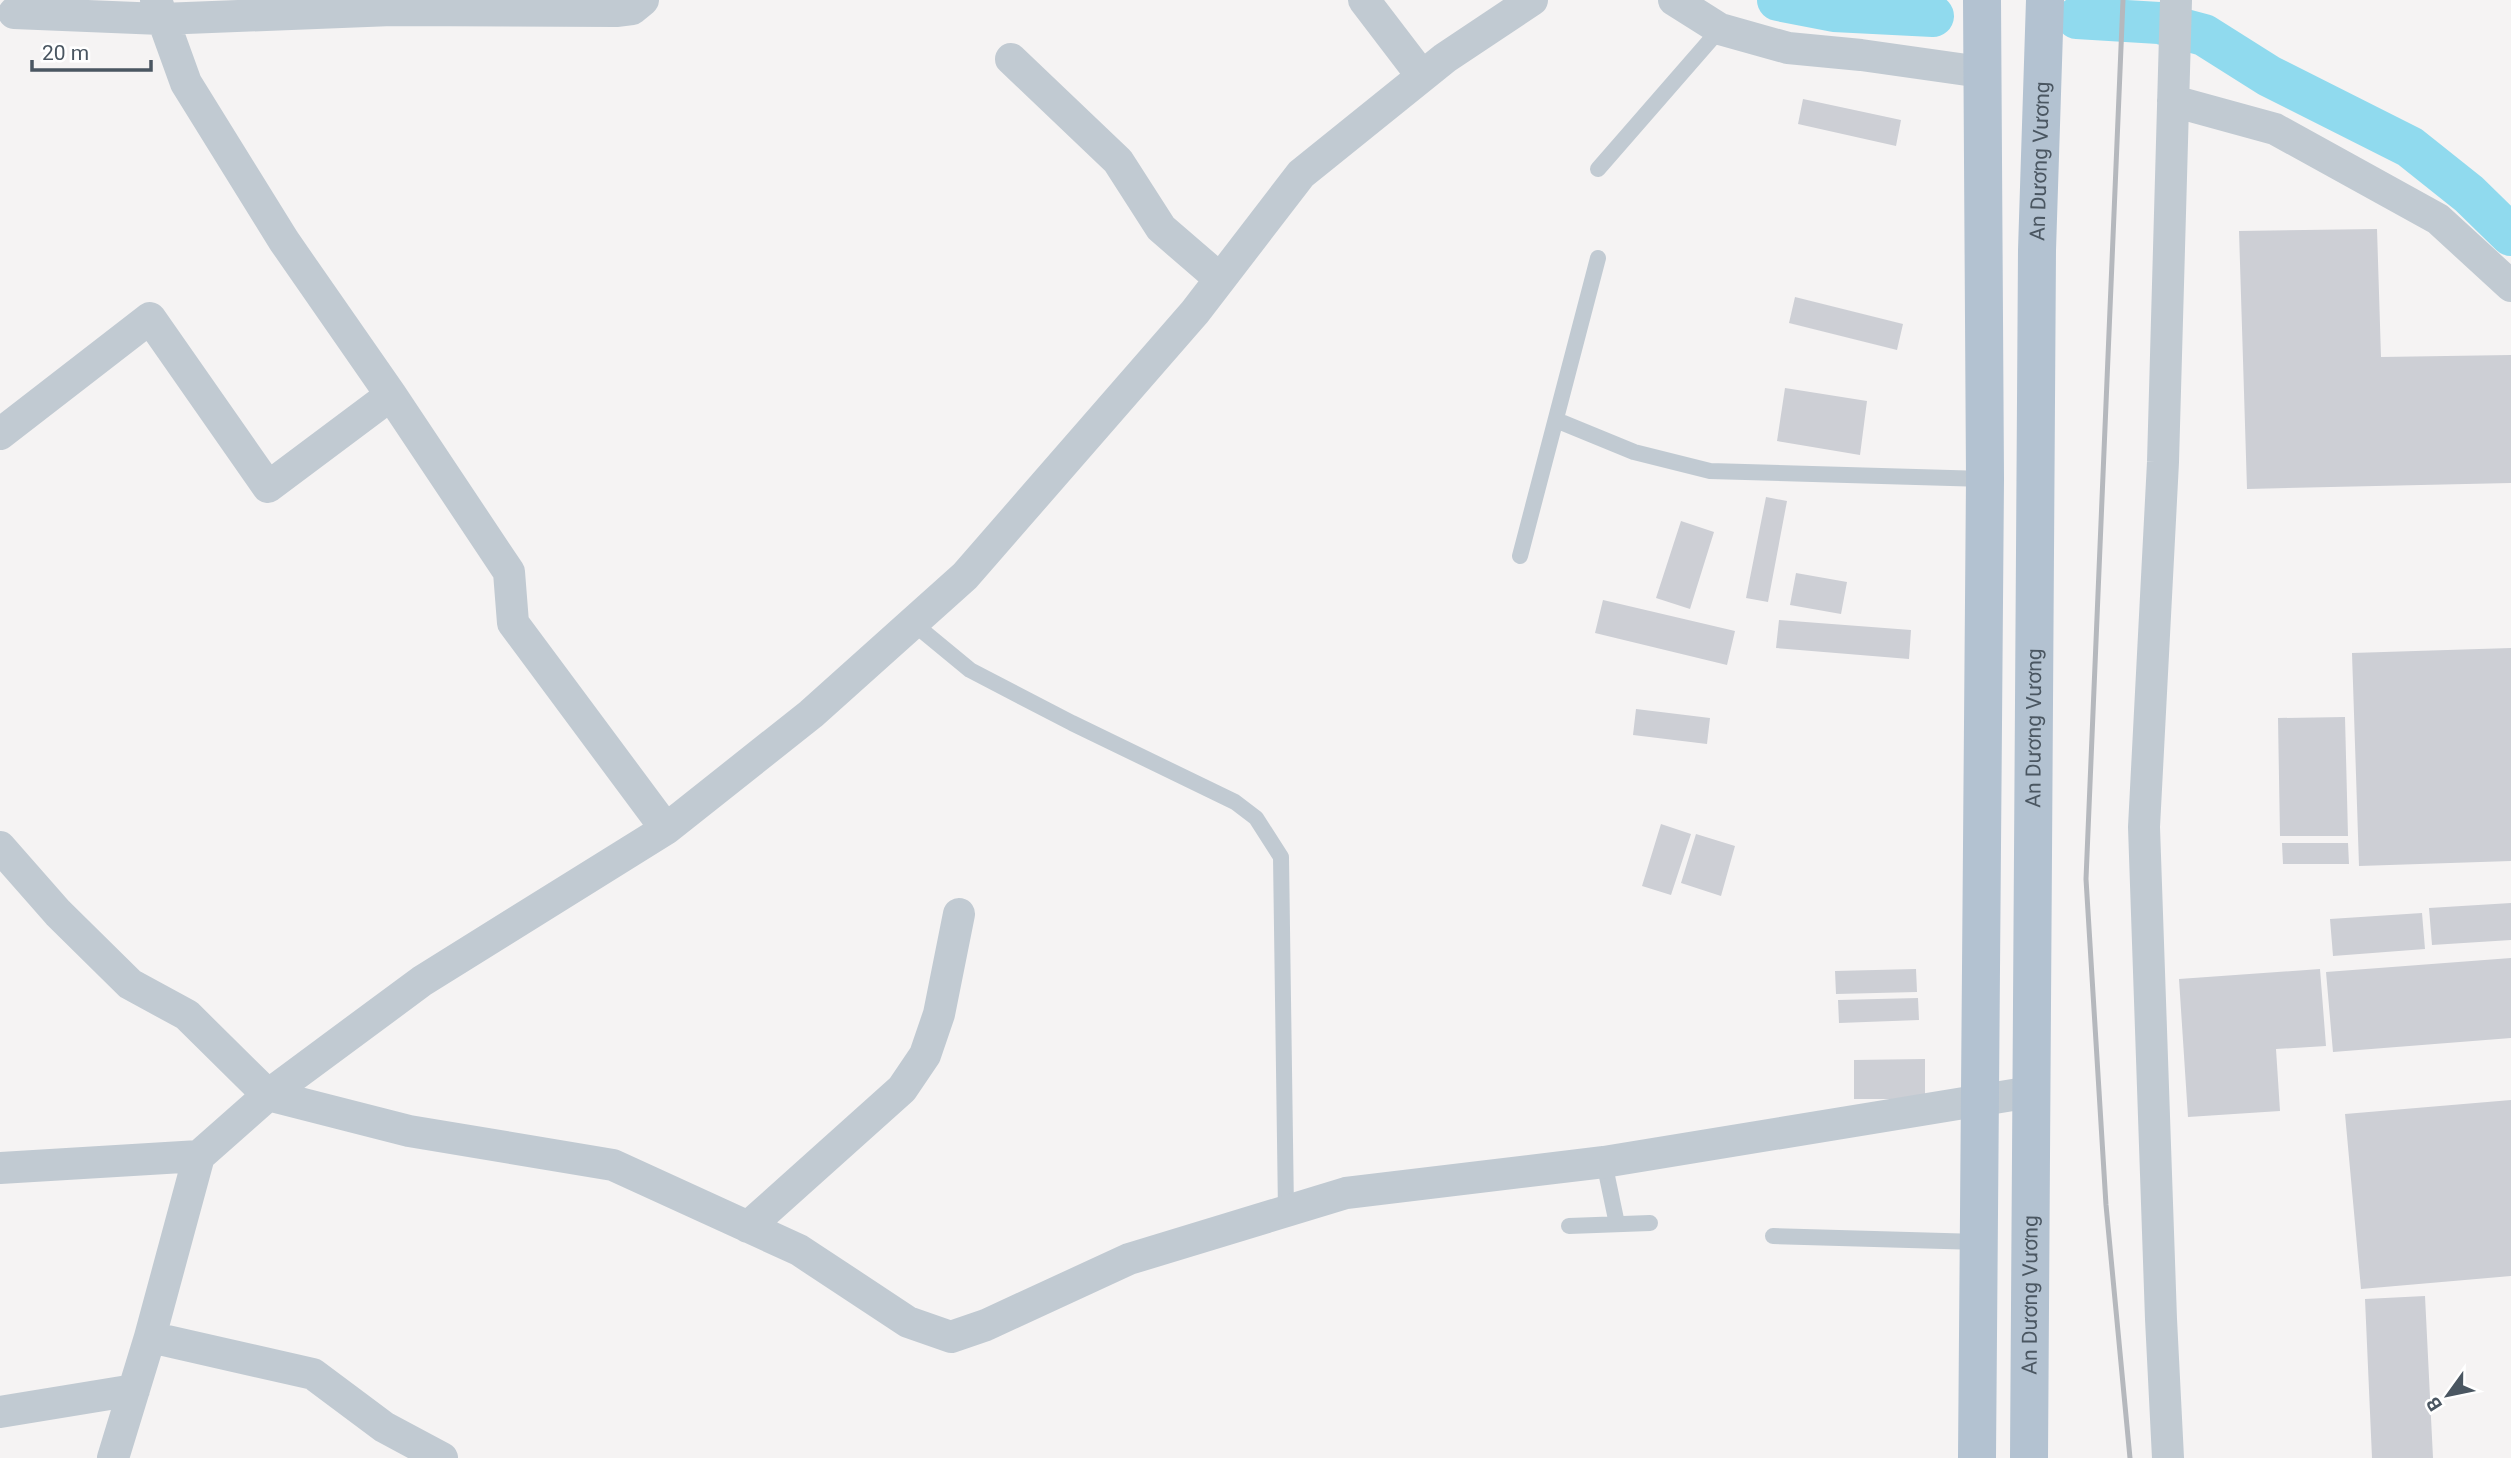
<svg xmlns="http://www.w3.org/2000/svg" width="2511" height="1458" font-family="Roboto,sans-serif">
<rect width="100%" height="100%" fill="#f5f3f3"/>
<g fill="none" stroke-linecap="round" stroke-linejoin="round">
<path stroke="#90daee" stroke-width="42" d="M1778 0 1834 11 1933 16
M2077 18 2159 23 2204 35 2269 76 2410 147 2469 194 2511 235"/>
</g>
<path fill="#cdcfd5" d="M1803 99 1901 120 1896 146 1798 124Z
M2377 229 2381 357 2511 355V483L2247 489 2239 231Z
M1795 297 1903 324 1897 350 1789 323Z
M1785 388 1867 401 1860 455 1777 441Z
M1766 497 1787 501 1768 602 1746 598Z
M1681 521 1714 532 1690 609 1656 598Z
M1796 573 1847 582 1841 614 1790 605Z
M1603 600 1735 631 1727 665 1595 633Z
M1779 620 1911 630 1909 659 1776 648Z
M2511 648V861L2359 866 2352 653Z
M1636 709 1710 718 1707 744 1633 735Z
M2345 717 2348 836H2280L2278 718Z
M1661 824 1691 834 1671 895 1642 886Z
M1696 834 1735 846 1721 896 1681 883Z
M2282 843H2348L2349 864H2283Z
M2511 903V940L2432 945 2429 908Z
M2422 913 2425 949 2333 956 2330 919Z
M2511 958V1038L2333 1052 2326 972Z
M1916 969 1917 992 1836 994 1835 971Z
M2320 969 2326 1046 2276 1049 2280 1111 2188 1117 2179 979Z
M1918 998 1919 1020 1839 1023 1838 1000Z
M1925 1059V1099H1854V1060Z
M2511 1100V1276L2361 1289 2345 1114Z
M2425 1296 2433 1458H2372L2365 1299Z"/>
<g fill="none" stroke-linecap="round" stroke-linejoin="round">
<path stroke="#c1cad2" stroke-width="16" d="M1598 169 1720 29
M1556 420 1634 452 1710 471 1985 479
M1520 556 1598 258
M913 623 970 670 1072 723 1235 802 1256 818 1281 857 1286 1211
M1604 1162 1617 1224
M1569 1226 1650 1223
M1773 1236 1979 1242"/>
<path stroke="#c1cad2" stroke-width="32" d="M156 0 186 83 284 241 391 395 509 572 513 623 666 829
M1364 0 1422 76
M1674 0 1720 29 1788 48 1861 55 1981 72
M14 13 161 19 392 10 616 11 632 9 643 0
M1011 59 1118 161 1161 228 1220 279
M2173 101 2275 129 2438 219 2511 286
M0 434 150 318 268 487 391 395
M0 847 58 913 130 984 187 1015 268 1095 422 981 666 829 811 714 965 576 1195 312 1301 174 1445 58 1532 0
M0 1168 199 1156 268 1095 409 1131 613 1165 799 1250 908 1322 951 1337 986 1325 1129 1259 1346 1193 1604 1162 2031 1092
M748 1227 902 1089 925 1055 939 1014 959 914
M150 1337 313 1374 384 1427 442 1458
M0 1412 134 1390
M113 1458 150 1337 199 1156
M2168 1458 2161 1319 2144 827 2163 462 2176 0"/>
<g stroke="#b3c2d1" stroke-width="38">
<path d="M1977 1458 1985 479 1982 0"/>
<path id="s1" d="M2029 1458 2037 250 2045 0"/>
</g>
<path stroke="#b5b8bd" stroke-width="5" d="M2123 0 2086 879 2106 1205 2130 1458"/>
</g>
<g text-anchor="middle" stroke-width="6" stroke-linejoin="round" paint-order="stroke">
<g font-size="21" fill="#4a5661" stroke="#fff">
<text dy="7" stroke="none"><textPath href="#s1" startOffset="1297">An Dương Vương</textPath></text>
<text dy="7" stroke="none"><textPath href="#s1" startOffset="730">An Dương Vương</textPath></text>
<text dy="7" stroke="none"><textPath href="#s1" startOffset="163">An Dương Vương</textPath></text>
</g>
</g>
<g transform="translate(2448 1395) rotate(237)" stroke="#ffffff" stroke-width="5" paint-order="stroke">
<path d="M0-5L12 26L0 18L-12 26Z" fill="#4a5661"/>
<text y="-10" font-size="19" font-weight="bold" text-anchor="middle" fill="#4a5661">B</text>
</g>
<path d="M32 60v10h119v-10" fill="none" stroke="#4a5661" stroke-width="3.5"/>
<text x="42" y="60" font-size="21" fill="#4a5661" stroke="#ffffff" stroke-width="5" paint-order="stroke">20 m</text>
</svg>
